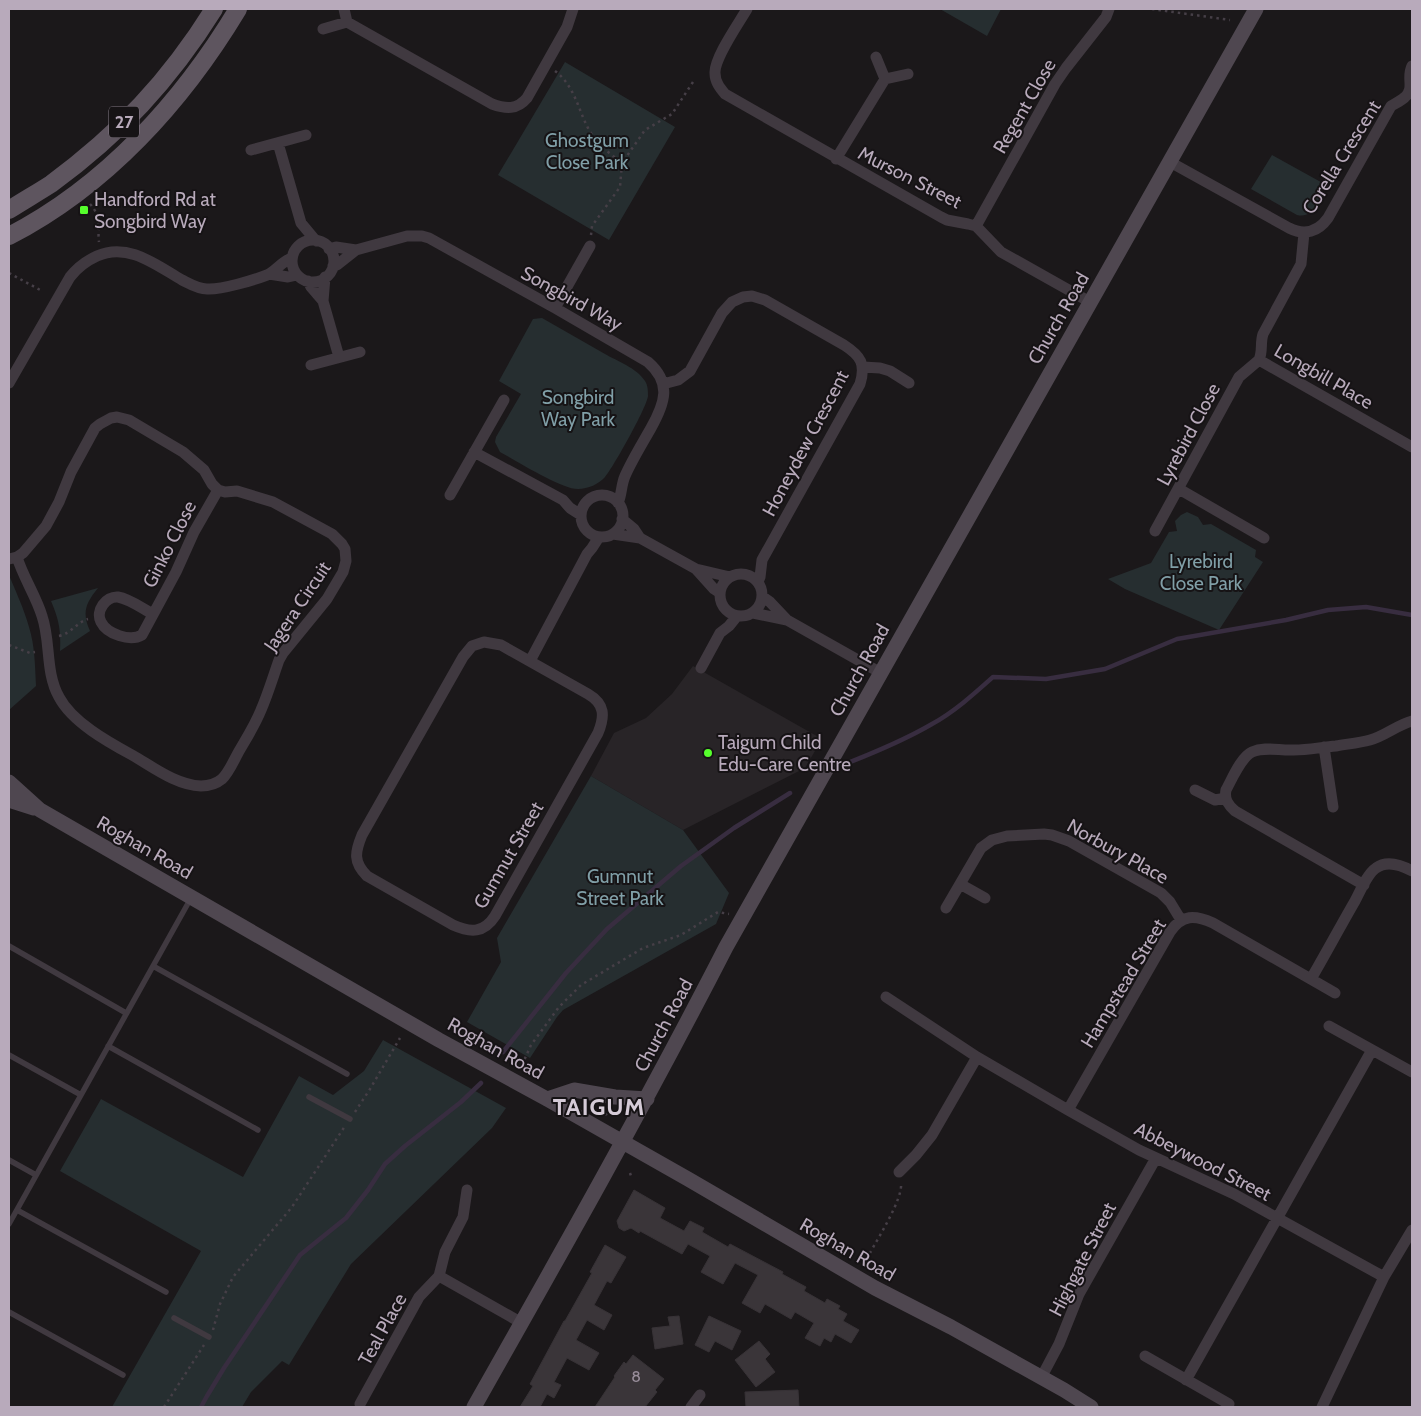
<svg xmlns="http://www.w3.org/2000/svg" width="1421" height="1416" font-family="Cabin,sans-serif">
<rect width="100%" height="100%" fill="#1b181a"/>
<path fill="#282427" d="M693 666 822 739 805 768 683 830 591 776 614 733 646 718 672 694Z"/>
<path fill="#262e30" d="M940 9H1001L987 36Z
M565 62 675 127 609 240 498 175Z
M1272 155 1328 186C1320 199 1314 219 1297 215L1251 189Z
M542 318C563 330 584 342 605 354 617 361 637 368 645 381 648 385 648 392 648 396 647 407 613 468 605 477 599 484 588 489 578 489 561 489 517 461 500 452L495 442 496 437 521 394 499 381 533 319Z
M1187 512 1198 517 1203 525 1211 524 1256 550 1255 557 1263 562 1219 630 1125 589 1108 579 1151 563 1169 532 1177 531 1175 521 1181 515Z
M9 575C16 592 24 609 29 627 35 646 35 666 36 686L9 710Z
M98 588C85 604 82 613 90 631L60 651C61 630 59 620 51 601Z
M591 776 683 830 729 893 716 924 563 1010 557 1017 530 1058 467 1022 501 962 497 938Z
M383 1040 506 1108 492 1128 351 1264 289 1365 282 1361 251 1392 242 1407H112L201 1251 60 1171 101 1099 243 1177 299 1076 333 1095 364 1071Z"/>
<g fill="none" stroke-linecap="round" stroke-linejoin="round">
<path stroke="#382d40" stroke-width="4.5" d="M840 766C871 754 903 741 932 724 954 712 974 694 993 677L1046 679 1105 669 1177 639 1286 620 1328 610 1366 607 1412 615
M503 1052 566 973 607 929 681 866 734 828 790 793
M201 1407 207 1396 224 1368 300 1255 346 1218 368 1190 385 1164 405 1146 461 1102 481 1083"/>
</g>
<path fill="#3a3539" stroke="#373236" d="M634 1190 665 1208 660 1218 684 1231 690 1221 704 1228 702 1232 728 1247 730 1244 783 1272 782 1274 806 1287 804 1291 825 1303 827 1299 840 1306 838 1309 847 1314 843 1321 859 1330 851 1343 835 1334 831 1342 824 1338 820 1346 805 1338 814 1323 795 1312 791 1319 765 1304 760 1313 742 1303 758 1275 735 1263 723 1284 701 1272 710 1256 688 1244 682 1254 640 1231 639 1233 631 1228 624 1231 619 1228 617 1221Z
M605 1245 626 1257 611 1283 607 1281 594 1305 612 1315 604 1330 587 1320 576 1340 599 1353 589 1370 567 1358 554 1382 561 1385 554 1398 547 1394 540 1407H520L533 1386 530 1384 564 1321H565L592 1273 590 1272Z
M679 1316 683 1344 655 1349 652 1328 670 1326 668 1317Z
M709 1316 741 1331 732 1350 715 1341 709 1352 695 1345Z
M759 1341 770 1354 765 1359 775 1372 756 1387 735 1360Z
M633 1355 664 1379 655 1390 657 1392 645 1407H595L615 1377 614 1376 624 1362 626 1364Z
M798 1390 799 1407H746L745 1392Z"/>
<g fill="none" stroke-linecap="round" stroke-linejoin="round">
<path stroke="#463f47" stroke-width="2.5" stroke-dasharray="2.5 4" stroke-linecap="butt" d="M1152 9 1230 20
M555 71C578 88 579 119 595 139 602 148 613 156 622 163
M90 204C103 219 97 225 99 242
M591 235 592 226 620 187 622 163 645 130 672 114 693 82
M9 273 42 291
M59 636C72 633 77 622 88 619
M9 645 30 653 35 652
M522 1065 531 1045 559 1007 581 985 643 948 681 935 718 912 729 914
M355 1112 370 1089 400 1038
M605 1115 610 1112 618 1115
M630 1173 631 1176
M870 1253C878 1238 903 1199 901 1183
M213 1330 220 1304 233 1277 292 1207 345 1126
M164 1407 204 1345"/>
<path stroke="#403940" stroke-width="5.5" d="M9 946 126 1013
M153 966 347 1074
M108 1046 258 1130
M9 1055 81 1095
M309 1097 350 1119
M9 1160 36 1175
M17 1210 166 1292
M9 1224 191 898
M9 1312 123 1375
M174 1318 209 1337"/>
<path stroke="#403940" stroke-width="11" d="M747 9C739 23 714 58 715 73 715 82 720 88 725 94L941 217 947 220 968 224 976 226 1001 252 1090 302
M347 22 492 104C506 109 517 110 527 98L567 27 573 9
M323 29 347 22 344 9
M876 57 885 79 908 74
M278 143 301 223 316 241
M251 150 306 135
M836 159 885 79
M1170 162 1289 228C1305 236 1318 232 1328 218L1391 106C1396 103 1401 101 1405 97 1415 88 1406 78 1412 66
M976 226 1055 84 1066 68 1106 17 1109 9
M1304 233 1301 264 1263 334C1260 343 1263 351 1259 360L1412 447
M292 261a21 21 0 1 1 42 0a21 21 0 1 1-42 0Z
M329 249 336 247 356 250 407 236H422L429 238 555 308 648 362C672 383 665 403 651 428 642 444 632 460 625 476 621 485 622 494 618 503
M333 266 337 265 356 250
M269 274 288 277 297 275
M325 277 323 301 339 357
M308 281 311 287 323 301
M555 308 590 246
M311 365 360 352
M863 367 880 368 890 371 909 383
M9 383 70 277C77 268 86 261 97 256 128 242 156 265 182 280 190 284 198 289 207 289 221 290 254 280 267 275 276 271 282 261 292 258
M663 384 678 380 690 371 722 313 732 302 743 297 752 296 765 300 844 345C861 356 866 364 860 384L762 560 760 577 758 582
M474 452 563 500 570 508 581 515
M1179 489 1264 538
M450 495 504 400
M581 516a21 21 0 1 1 42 0a21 21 0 1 1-42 0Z
M622 519 634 529 640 538
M1155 531 1239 377 1259 360
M613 534 640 538 696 569 730 577
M9 559 17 557 23 553 46 526 59 502 71 472 95 428 100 424 111 418 117 417 129 420 183 452 204 470 212 484 218 490 225 492 237 491 273 502 332 534 342 544 345 549 346 561 343 572 327 599 283 653 279 660C273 677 268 694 261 710 255 725 246 739 238 753 233 762 229 772 222 779 216 784 208 786 201 786 176 785 153 767 132 755 108 742 72 722 59 697 45 672 51 642 42 616 36 596 23 577 17 557
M696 569 714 589 720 593
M720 595a21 21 0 1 1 42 0a21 21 0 1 1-42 0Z
M763 597 770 602 787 620
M753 613 787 620 881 673
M153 614C143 609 130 599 118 597 106 596 95 611 101 622 107 634 130 642 142 635L176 572 194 532 218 490
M484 642 501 645 588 694C605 704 605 716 598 733L495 916C484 933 471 933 453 925L367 876C353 862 355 852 362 835L463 657 472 646Z
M530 661 587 554 592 548 599 537
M701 668 720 633 729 626 737 616
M1324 747 1333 807
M1195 790 1215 800 1226 798
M960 884 981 848 992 840 1007 836 1044 834 1052 835 1069 841 1161 893 1170 902 1181 920
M1364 885 1235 811C1228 805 1224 799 1226 790 1232 779 1241 757 1252 752 1265 746 1280 751 1294 750 1308 750 1322 747 1336 746 1347 744 1359 743 1370 740 1385 736 1397 725 1412 721
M946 908 960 884 985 898
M1311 979C1326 953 1340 927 1355 901 1360 892 1367 874 1376 868 1387 860 1401 865 1412 871
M886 997 977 1057 1068 1110 1139 1150 1234 1194 1384 1277 1412 1230
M1329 1026 1412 1072
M1068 1110 1170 932C1182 914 1195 915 1213 923L1335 993
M899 1172 916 1155 932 1135 977 1057
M439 1276 522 1323
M1145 1356 1229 1404
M1041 1378 1059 1344 1079 1294 1156 1158
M1186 1380 1372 1050
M360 1404 419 1297 439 1276 445 1252 463 1217 467 1190
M691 1407 700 1395
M1322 1407 1384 1277 1377 1273"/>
<path stroke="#4f4750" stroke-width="15" d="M9 782 40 810 439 1040 547 1099 688 1179 875 1288 951 1327 1064 1390 1091 1407
M9 800 34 808
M547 1099 574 1090 615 1097 647 1099
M474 1407C560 1255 646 1103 726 947L1256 9"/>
<path stroke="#5e555f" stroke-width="18" d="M9 210C23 201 37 193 51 184 119 134 169 81 214 9
M9 236C106 186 182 102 238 9"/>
</g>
<g fill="#56fe2c" stroke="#161315" stroke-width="2">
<rect x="79" y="205" width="10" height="10" rx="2.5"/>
<circle cx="708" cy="753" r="5"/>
</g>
<g text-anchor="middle" stroke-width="4" stroke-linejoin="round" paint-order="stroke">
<g font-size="16" fill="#988d9a">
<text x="636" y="1382">8</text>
</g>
<rect fill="#161315" stroke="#877d89" stroke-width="1" x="109" y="106.5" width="30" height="31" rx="4"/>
<g font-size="18" font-weight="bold" fill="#b8aabb">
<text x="124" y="128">27</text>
</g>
<g font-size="19" fill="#b8aabb" stroke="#161315">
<text transform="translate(1024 106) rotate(-60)" y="7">Regent Close</text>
<text transform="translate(1341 157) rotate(-58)" y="7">Corella Crescent</text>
<text transform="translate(910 177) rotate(27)" y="7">Murson Street</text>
<text transform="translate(572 298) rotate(29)" y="7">Songbird Way</text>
<text transform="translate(1058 318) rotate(-60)" y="7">Church Road</text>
<text transform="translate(1324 376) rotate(30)" y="7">Longbill Place</text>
<text transform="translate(1188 434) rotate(-62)" y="7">Lyrebird Close</text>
<text transform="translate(805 443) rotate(-62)" y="7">Honeydew Crescent</text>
<text transform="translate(169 544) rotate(-63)" y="7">Ginko Close</text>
<text transform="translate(297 606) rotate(-56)" y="7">Jagera Circuit</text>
<text transform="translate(859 670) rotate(-61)" y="7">Church Road</text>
<text transform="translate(145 847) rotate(30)" y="7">Roghan Road</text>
<text transform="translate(1118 851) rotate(29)" y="7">Norbury Place</text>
<text transform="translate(508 855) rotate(-60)" y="7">Gumnut Street</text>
<text transform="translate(1123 983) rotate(-59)" y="7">Hampstead Street</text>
<text transform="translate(663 1025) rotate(-62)" y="7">Church Road</text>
<text transform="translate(496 1048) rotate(29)" y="7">Roghan Road</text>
<text transform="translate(1203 1161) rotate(27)" y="7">Abbeywood Street</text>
<text transform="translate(848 1249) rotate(30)" y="7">Roghan Road</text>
<text transform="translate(1082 1259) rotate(-63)" y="7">Highgate Street</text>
<text transform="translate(382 1329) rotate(-61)" y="7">Teal Place</text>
</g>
<g font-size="19" fill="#809fa7" stroke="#161315">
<text x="587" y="147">Ghostgum<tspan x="587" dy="22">Close Park</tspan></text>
<text x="578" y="404">Songbird<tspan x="578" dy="22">Way Park</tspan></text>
<text x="1201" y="568">Lyrebird<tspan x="1201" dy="22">Close Park</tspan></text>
<text x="620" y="883">Gumnut<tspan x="620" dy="22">Street Park</tspan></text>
</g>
<g font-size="19" fill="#b8aabb" stroke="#161315" text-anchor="start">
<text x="94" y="206">Handford Rd at<tspan x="94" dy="22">Songbird Way</tspan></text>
<text x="718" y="749">Taigum Child<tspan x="718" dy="22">Edu-Care Centre</tspan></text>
</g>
<g font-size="24" font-weight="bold" letter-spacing="1" fill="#d5cbd7" stroke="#161315">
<text x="599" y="1115">TAIGUM</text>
</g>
</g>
<rect width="1421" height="1416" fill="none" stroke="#b8aabb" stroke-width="20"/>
</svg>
